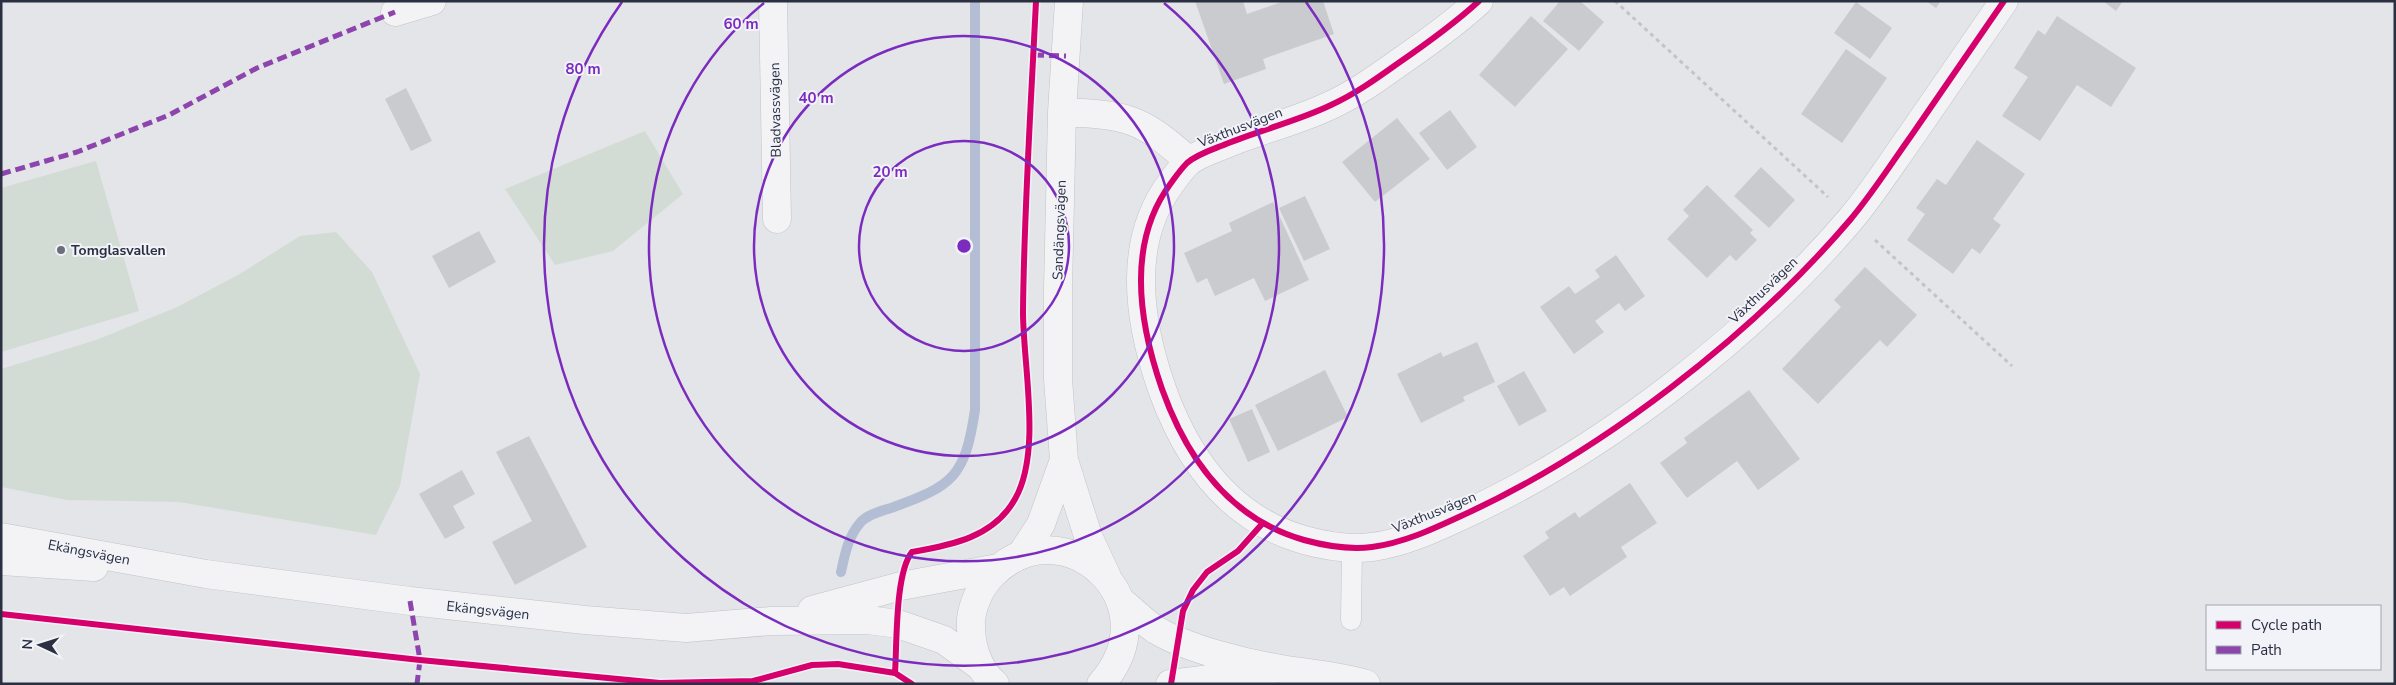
<svg xmlns="http://www.w3.org/2000/svg" width="2396" height="685" font-family="'Nunito Sans',sans-serif">
<rect width="100%" height="100%" fill="#e4e5e8"/>
<path fill="#d3dcd4" d="M645 131 683 194 613 251 555 265 505 189Z
M96 161 139 311 1 352V188Z
M336 232 372 272 420 374 400 486 376 535 179 502 67 500 1 487V369L96 340 177 307 238 275 300 236Z"/>
<g fill="none" stroke-linecap="round" stroke-linejoin="round">
<path stroke="#b3bdd3" stroke-width="10" d="M841 572C845 554 848 537 860 523 866 515 881 511 891 508 953 486 965 477 975 410V1"/>
</g>
<path fill="#cacbcf" d="M1195 1H1243L1247 14 1284 1H1323L1334 34 1263 59 1266 69 1224 84Z
M1560 1H1580L1604 22 1579 51 1543 21Z
M1926 1H1941L1936 8Z
M2103 1H2123L2116 11Z
M1856 2 1892 28 1870 59 1834 33Z
M1531 16 1568 49 1515 107 1479 75Z
M2057 16 2136 68 2111 107 2077 85 2040 141 2002 116 2028 77 2014 68 2038 30 2045 35Z
M1846 49 1887 78 1842 143 1801 114Z
M406 88 432 141 411 151 385 99Z
M1450 110 1477 147 1447 170 1419 133Z
M1397 118 1430 159 1375 202 1342 162Z
M1977 140 2025 174 1993 219 2001 225 1980 254 1972 248 1953 274 1907 240 1925 214 1916 208 1937 179 1946 185Z
M1761 167 1795 200 1769 228 1734 196Z
M1707 185 1753 230 1750 233 1757 240 1736 261 1730 255 1707 278 1667 239 1689 216 1683 210Z
M1305 196 1330 249 1304 261 1279 208Z
M1273 202 1309 280 1265 301 1254 278 1215 296 1207 278 1197 283 1184 253 1232 231 1229 223Z
M479 231 496 262 449 288 432 256Z
M1616 255 1645 296 1625 311 1619 303 1595 321 1604 332 1574 354 1540 307 1569 286 1575 294 1600 277 1595 270Z
M1865 267 1917 315 1887 347 1880 340 1818 404 1782 369 1841 307 1834 300Z
M1477 342 1495 382 1463 397 1465 401 1421 423 1397 374 1441 352 1443 357Z
M1325 370 1348 417 1278 451 1255 405Z
M1524 371 1547 411 1519 426 1497 386Z
M1749 390 1800 459 1758 490 1737 461 1687 498 1660 463 1687 443 1684 438Z
M1252 409 1270 452 1248 462 1229 419Z
M529 436 587 547 515 585 492 542 532 521 496 452Z
M462 470 475 494 453 506 465 528 445 539 419 494Z
M1630 483 1657 523 1621 547 1627 557 1570 596 1564 587 1550 596 1523 556 1549 538 1545 532 1575 512 1579 518Z"/>
<g fill="none" stroke-linecap="round" stroke-linejoin="round">
<defs>
<path id="service" d="M1351 620 1352 548"/>
<path id="minor" d="M773 1 777 219
M1069 1 1062 112 1058 289V379L1064 460 1088 536 1107 577
M1479 1C1453 25 1426 44 1397 64 1376 79 1355 94 1331 105 1298 121 1260 130 1226 144 1214 149 1197 154 1187 163 1182 168 1176 176 1171 183 1126 243 1139 323 1162 389 1187 459 1230 519 1304 540 1326 546 1349 550 1372 547 1403 543 1433 529 1461 516 1600 453 1751 336 1850 220 1872 194 1891 164 1911 136 1942 91 1973 46 2004 1
M395 12 432 1
M1062 112C1127 115 1140 117 1189 161
M1021 555 1041 524 1064 460"/>
<path id="tertiary" d="M1 537 206 574 410 601 585 620 686 628 771 621 868 620 898 624 944 640 981 667
M1 561 94 567
M1121 601C1132 610 1144 622 1156 630 1190 650 1248 664 1287 670 1314 674 1340 676 1366 684
M812 610 901 586 998 568
M995 684C976 668 970 642 971 619 973 603 981 586 992 575 1062 503 1174 602 1101 684
M1170 684 1268 672"/>
</defs>
<use href="#service" stroke="#c2c3c6" stroke-width="21"/>
<use href="#minor" stroke="#c2c3c6" stroke-width="29"/>
<use href="#tertiary" stroke="#c2c3c6" stroke-width="29"/>
<path stroke="#c3c3c8" stroke-width="3" stroke-dasharray="4 4" stroke-linecap="butt" d="M1615 1 1828 197
M1875 240 2012 366"/>
<use href="#service" stroke="#f3f3f5" stroke-width="20"/>
<use href="#minor" stroke="#f3f3f5" stroke-width="28"/>
<use href="#tertiary" stroke="#f3f3f5" stroke-width="28"/>
<path stroke="#8e44ad" stroke-width="5" stroke-dasharray="10 5" stroke-linecap="butt" d="M1034 55 1066 56
M1 174 77 152 169 115 257 68 395 12
M410 601 420 660 417 684"/>
<defs>
<path id="cycleway" d="M1479 1C1453 25 1426 44 1397 64 1376 79 1355 94 1331 105 1298 121 1260 130 1226 144 1214 149 1197 154 1187 163 1182 168 1176 176 1171 183 1126 243 1139 323 1162 389 1187 459 1230 519 1304 540 1326 546 1349 550 1372 547 1403 543 1433 529 1461 516 1600 453 1751 336 1850 220 1872 194 1891 164 1911 136 1942 91 1973 46 2004 1
M1 614 420 660 660 683 753 681 812 665 838 664 895 673 912 684
M895 673C897 644 895 573 912 552 952 545 994 537 1015 499 1042 452 1023 365 1023 312 1024 208 1031 105 1036 1
M1171 684 1183 611 1193 590 1207 572 1238 551 1262 524"/>
</defs>
<use href="#cycleway" stroke="#f2f3f8" stroke-width="9"/>
<use href="#cycleway" stroke="#d6006c" stroke-width="6"/>
</g>
<g fill="none" stroke="#7b2cbf" stroke-width="2.5">
<circle cx="964" cy="246" r="105"/>
<circle cx="964" cy="246" r="210"/>
<path d="M1164 3A315 315 0 1 1 764 3"/>
<path d="M1306 2A420 420 0 1 1 622 2"/>
</g>
<circle fill="#6b6f7c" stroke="#f2f3f8" stroke-width="2" cx="61" cy="250" r="5"/>
<g text-anchor="middle" stroke-width="4" stroke-linejoin="round" paint-order="stroke">
<g font-size="14" fill="#2a2f42" stroke="#f2f3f8">
<text transform="translate(775 110) rotate(-91)" y="5">Bladvassvägen</text>
<text transform="translate(1240 127) rotate(-21)" y="5">Växthusvägen</text>
<text transform="translate(1059 230) rotate(-88)" y="5">Sandängsvägen</text>
<text transform="translate(1763 290) rotate(-44)" y="5">Växthusvägen</text>
<text transform="translate(1434 512) rotate(-22)" y="5">Växthusvägen</text>
<text transform="translate(89 552) rotate(11)" y="5">Ekängsvägen</text>
<text transform="translate(488 610) rotate(6)" y="5">Ekängsvägen</text>
</g>
<g font-size="14" font-weight="bold" fill="#2a2f42" stroke="#f2f3f8" text-anchor="start">
<text x="71" y="255">Tomglasvallen</text>
</g>
</g>
<circle cx="964" cy="246" r="8" fill="#7b2cbf" stroke="#f2f3f8" stroke-width="2.5"/>
<g font-size="15" text-anchor="middle" font-weight="bold" fill="#7b2cbf" stroke="#f2f3f8" stroke-width="4" stroke-linejoin="round" paint-order="stroke">
<text x="741" y="29">60 m</text>
<text x="583" y="74">80 m</text>
<text x="816" y="103">40 m</text>
<text x="890" y="177">20 m</text>
</g>
<rect width="2396" height="685" fill="none" stroke="#2a2f42" stroke-width="5"/>
<rect x="2206" y="605" width="175" height="65" fill="#f2f3f8" stroke="#a2a5af"/>
<rect x="2216" y="621" width="25" height="8" fill="#d6006c" stroke="#a2a5af"/>
<text x="2251" y="630" font-size="15" fill="#2a2f42">Cycle path</text>
<rect x="2216" y="646" width="25" height="8" fill="#8e44ad" stroke="#a2a5af"/>
<text x="2251" y="655" font-size="15" fill="#2a2f42">Path</text>
<g transform="translate(40 645) rotate(274)" stroke="#f2f3f8" stroke-width="4" paint-order="stroke">
<path d="M0-4L9 19L0 12L-9 19Z" fill="#2a2f42"/>
<text y="-8" font-size="14" font-weight="bold" text-anchor="middle" fill="#2a2f42">N</text>
</g>
</svg>
